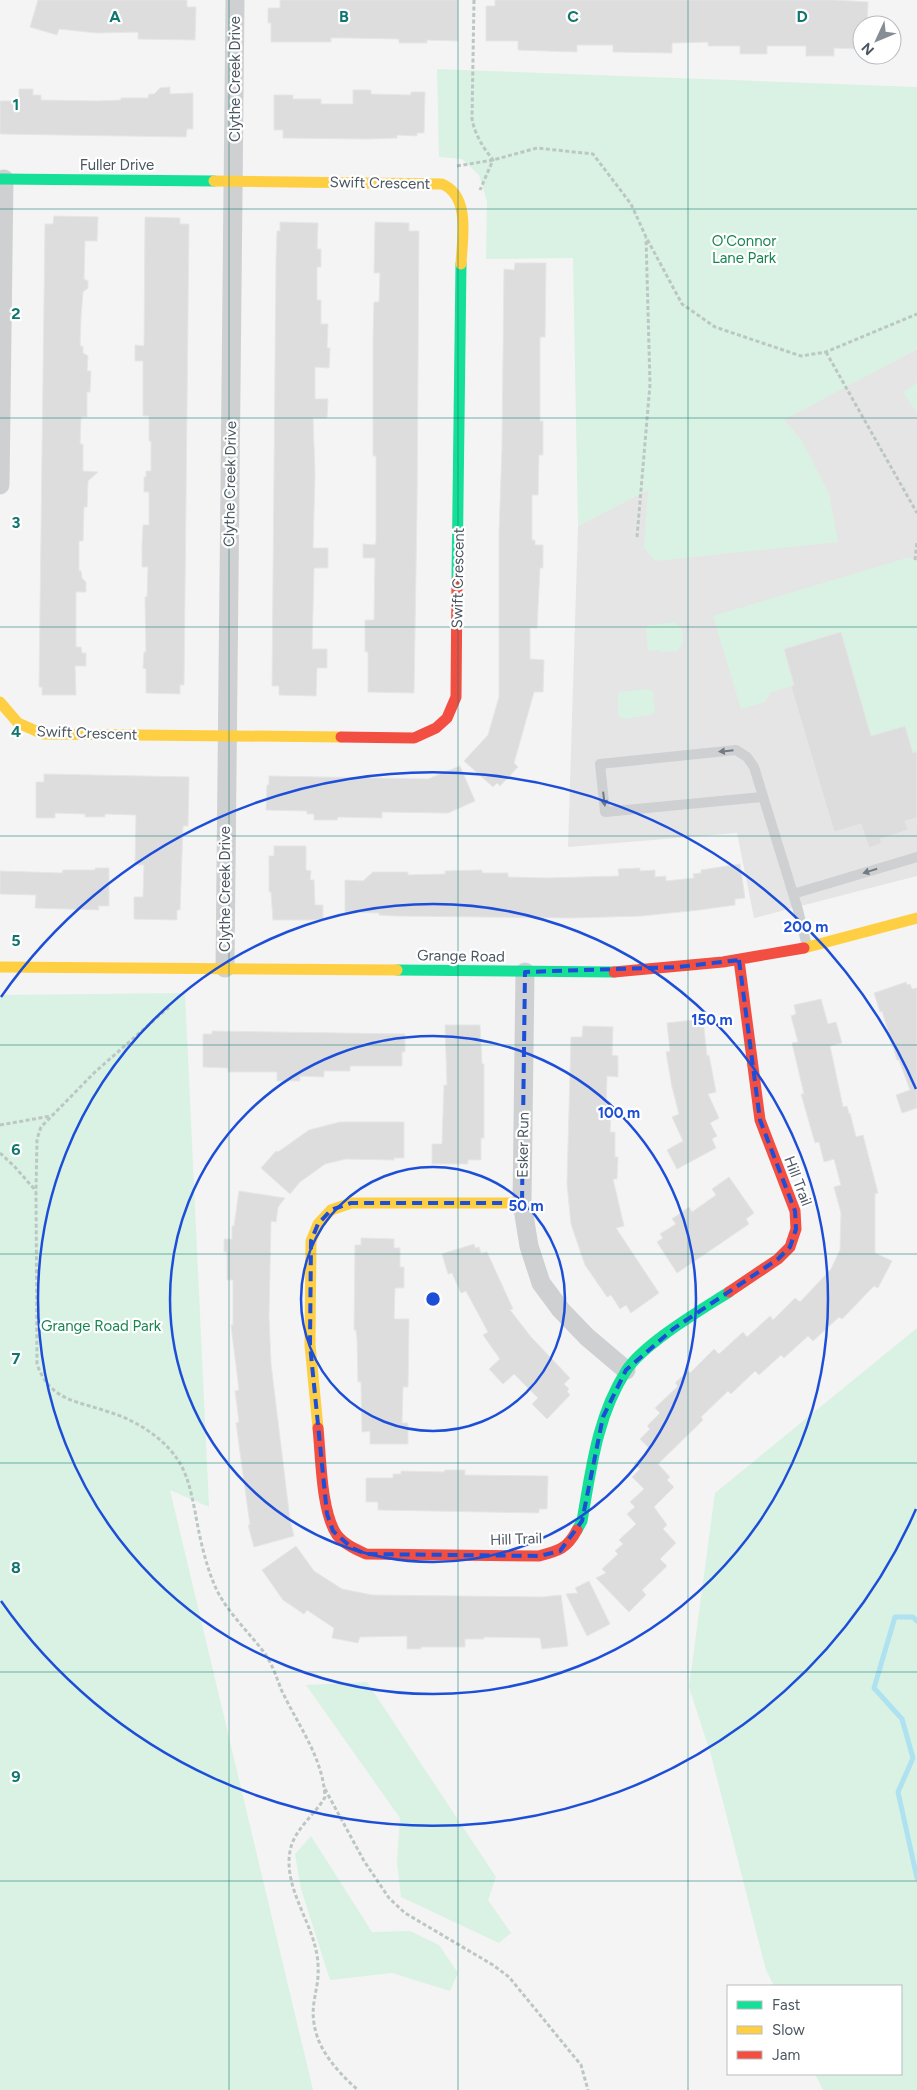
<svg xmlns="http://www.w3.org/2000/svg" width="917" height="2090" font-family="Figtree,sans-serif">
<rect width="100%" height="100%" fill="#f4f4f4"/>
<path fill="#e6e5e6" d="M917 349V876L754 918 737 833 568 847 578 526Z"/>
<path fill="#d9f2e3" d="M437 69 917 87V349L784 420 802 441 829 494 838 542 655 561 644 548 648 490 578 526 573 258 486 259 487 201 479 175 462 159 439 157Z
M917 383V413L903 392Z
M910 557 917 562V751L913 753 905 726 871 736 841 632 784 649 794 685 770 693 765 702 741 709 713 616Z
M674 622 682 629 683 643 677 651 661 652 658 650 648 651 646 626Z
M649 689 653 692 655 712 651 715 623 719 618 715V696L620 692Z
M185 993 209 1507 170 1490 313 2090H0V995Z
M917 1328V2090H823L815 2074H901V1986H774L766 1970 711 1755 689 1687 715 1493Z
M367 1682 496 1877 488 1900 511 1933 499 1943 401 1897 397 1862 400 1818 306 1685Z
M311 1836 372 1932 410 1931 439 1945 458 1973 450 1991 392 1973 330 1980 301 1889 295 1854Z"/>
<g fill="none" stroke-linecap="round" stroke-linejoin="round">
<path stroke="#aee2f0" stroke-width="5" d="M917 1621 913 1617H895L874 1688 902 1719 913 1758 898 1792 917 1878"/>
</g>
<path fill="#ddddde" stroke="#e5e6e7" d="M38 0H187V7H196L195 40 138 39V32L97 33 59 29 57 35 30 27Z
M280 0H458V41L427 40V43H399V39L350 38H331V42H271V23H268V8H280Z
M495 0H834L868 2 867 25H862V49L834 48V56H806V46H767V54H740V46H708V42L672 43V53L613 52V45H577V52L518 50V41H486V6H495Z
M170 87V94L193 93V129H187L186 137 0 134V101H19V89H33V95H41V100L98 101 121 100V98H148L149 94H154L160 88Z
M353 90H371V94L411 95V92H425L424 133H417V136L397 135V138L368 139 283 138V130H274V95H293V99H321V104H353Z
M54 216 98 217 97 241H85L84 279 88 281V288L83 292 81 317 80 346H83V353L88 356 87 371H91L90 392H87V417H81L80 444H83V471L98 472 88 481 87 507H84L83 541H79V571H81L82 578 86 582V592H76V647H81L82 653H86V666H75L76 695H42V687H39L45 224H53Z
M145 217 180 218V224H189L184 685H180V694L146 693V669L143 668 144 652H146L145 597H147L148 567H142V546L143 525H149V492H144V477H146V471H151V441H149V416H143V361H135V345L144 346Z
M280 222 318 223 317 249H321V267H317V300H321V324H328L327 348H330L329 368 315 367V399H328L327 418H313L315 474 313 548H328V568H314L312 649H327V668H317L316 696 279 695V686H272L276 259 277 231H280Z
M375 222 409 223V231H419L417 508 414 693 368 692V652H365V620H374L375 558H363V544L375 545 376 541V456H373V337L374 302H379L380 273H374Z
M515 263H546L545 337H540V421H543V455H539L538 495H532V540H535V545H543V568H540L537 628H530V659L544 660 543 692H534L514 763 518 767 500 786 497 783 493 787 464 761 488 735 499 697V533L502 447 504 269 514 270Z
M841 632 871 736 905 726 913 753 917 751V818L905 821 908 830 880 839 882 843 869 848 861 824 834 832 791 687 794 685 784 649Z
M460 766 475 801 448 813 382 812V818L338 817 337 820H314V814H307V811L266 810 267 785H269V776L428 779Z
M44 774 189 777 188 826H183L180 910H177V920L134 919V897H143L144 865H135L136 815 105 814V817H85V814L55 813V818H36V782H44Z
M274 846H306V870L311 871 310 880H314L315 905H323V920H273L271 892H269V856H274Z
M740 864 745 898 735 899V905L699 910 641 916 571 918 395 916 379 915V913L345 912V880L363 881 373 872H408V875L445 874V871L482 870V873H508V877L548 878 619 876 618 869 640 868V871L655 870V877L666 876V881L694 878 693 874 701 873V870Z
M95 868H109V906H98L99 910 35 908 36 895 0 894V871L62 873 63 870H95Z
M906 982 907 985 910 984 912 989 917 988V1108L902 1113 896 1095 910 1090 899 1060H897L882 1011 880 1012 874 993Z
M821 999 828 1024 836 1022 842 1043 830 1046 843 1107 847 1106 849 1114 850 1113 856 1137 863 1135 878 1193 875 1194V1253L892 1261 878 1288 874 1286 842 1319 839 1317 813 1341 808 1336 784 1358 781 1355 759 1375 755 1371 731 1394 728 1391 701 1417 703 1420 658 1464 670 1477 667 1480 674 1487 654 1507 667 1525 663 1529 676 1543 660 1559 667 1566 642 1590 646 1595 629 1612 596 1578 606 1573 602 1569 618 1554 615 1551 623 1544 619 1540 636 1524 627 1514 635 1507 630 1502 644 1489 632 1477 640 1469 634 1464 650 1449 640 1439 650 1429 647 1426 660 1413 655 1408 678 1386 675 1383 688 1371 690 1373 714 1349 719 1354 743 1332 747 1337 770 1316 773 1320 795 1298 800 1302 831 1269 840 1250 841 1213 834 1187 841 1185 834 1159 824 1162 819 1142 815 1143 801 1094H804L792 1043 798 1042 791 1016 796 1014 794 1005Z
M703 1019 707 1056 709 1055 716 1092 708 1094 719 1118 710 1123 717 1136 712 1139 716 1148 677 1169 667 1150 683 1141 672 1117 679 1114 672 1087 666 1052 670 1051 667 1023Z
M445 1025H480L482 1064H484V1138H481V1160H468V1164H432V1144H442L444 1085H447Z
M583 1026 613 1027 612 1055 618 1056V1077L607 1076 606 1105H611L610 1132H615V1157H618L617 1179H613L624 1226 616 1228 659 1293 631 1313 626 1305 620 1309 611 1295 607 1297 585 1265 571 1224 567 1184 571 1037H582Z
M212 1031 405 1034V1052H402V1066H350V1071H324V1077L300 1076V1081H277V1072H228V1068L203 1067V1034H212Z
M340 1122H404V1158H394V1160L346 1159 325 1164 300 1182 290 1194 261 1168 276 1151 278 1152 309 1130Z
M729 1177 754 1213 746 1219 749 1224 677 1273 657 1242 663 1238 660 1234 676 1224 672 1219 689 1207 692 1212 716 1195 712 1189Z
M239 1191 285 1198 278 1207 276 1222 271 1221 269 1317 271 1364 290 1520 294 1536 254 1547 248 1525H250L236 1423 239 1422 235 1391 239 1390 231 1325H233V1280H227V1252H224V1239H232V1226H234Z
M361 1238 394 1239V1248H400V1267H404V1288H395L394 1319H409L408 1387H403L402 1423H408V1444H370V1431L362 1432 361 1382H358L357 1339 356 1330H354L355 1245H361Z
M474 1244 475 1248 479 1247 481 1253 487 1252 513 1309 510 1310 531 1337 570 1378 564 1384 569 1389 567 1391 570 1395 547 1419 532 1404 538 1398 514 1374 503 1384 489 1369 500 1359 483 1335 488 1332 466 1291 461 1293 452 1273 448 1274 442 1254Z
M445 1470H465V1475L548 1476 547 1509H539V1513L378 1510V1502H366V1478H393V1474H401V1471L444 1472Z
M296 1546 314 1571 342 1589 372 1595 542 1597 561 1595 568 1646 542 1649 540 1638 484 1637V1639H465V1647H421V1649H407V1636L360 1637 358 1643 332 1638 334 1628 307 1610 304 1614 283 1600 262 1570Z
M589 1581 610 1624 587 1636 566 1594 578 1593 575 1588Z"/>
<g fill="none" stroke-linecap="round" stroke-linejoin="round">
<path stroke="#bcc7c4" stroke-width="3" stroke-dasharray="4 2.5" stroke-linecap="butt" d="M474 0 472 119C475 135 483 147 493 160L480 190
M457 166 493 160 537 148 593 154 631 204 646 237 682 304 715 327 801 356 826 352 917 314
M826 352 917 513
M637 537 650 384 646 238
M915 560 917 542
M169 1007 95 1072 41 1127 37 1139 36 1191 37 1364C50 1402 79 1401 112 1413 134 1420 157 1434 172 1452 187 1470 190 1488 195 1511 199 1535 205 1562 214 1584 225 1610 246 1629 263 1651 272 1663 276 1676 281 1689 297 1724 323 1757 325 1797 315 1815 294 1829 290 1851 283 1891 316 1925 318 1964 320 1993 307 2004 317 2036 324 2057 342 2076 358 2090
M0 1125 51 1116
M0 1153 14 1166 36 1191
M325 1789 364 1861 389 1898 405 1913 493 1965 509 1977 581 2065 588 2090"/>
<path stroke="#ced0d2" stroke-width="10" d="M762 797 605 812 600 764 736 750 747 757 754 767 798 910 807 946
M793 894 917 857"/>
<path stroke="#ced0d2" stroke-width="19" d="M0 485 4 179
M225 968 235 0
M525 972 522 1203 529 1246 541 1283 561 1310 587 1337 626 1370"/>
<path stroke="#16e098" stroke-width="11" d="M0 179 214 181
M457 580 461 264
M397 970 614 972
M577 1530 582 1521C591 1470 597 1416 626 1371 643 1344 701 1310 729 1292"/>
<path stroke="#ffcf43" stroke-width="11" d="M214 181 442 184C471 196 462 239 461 264
M0 702 18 723 43 734 341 737
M804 948 917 918
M0 967 397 970
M318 1428 310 1345 311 1241 318 1224 331 1210 351 1203H522"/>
<path stroke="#f24e42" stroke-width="11" d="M341 737 414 738 436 728 447 718 456 697 457 580
M614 972 723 962 804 948
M729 1292 778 1259 790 1247 796 1229 795 1211 760 1120 739 960
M318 1428C321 1457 321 1512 337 1535 344 1544 355 1549 366 1554L539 1556C558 1551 567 1549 577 1530"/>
</g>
<defs><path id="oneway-solid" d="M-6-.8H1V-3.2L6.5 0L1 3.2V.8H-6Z" transform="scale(1.25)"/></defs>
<g fill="#727b83">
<use href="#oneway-solid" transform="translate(726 751) rotate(174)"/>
<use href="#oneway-solid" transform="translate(604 799) rotate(83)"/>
<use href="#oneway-solid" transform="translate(870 871) rotate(163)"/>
</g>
<path fill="none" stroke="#1d4ed8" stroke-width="4" stroke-dasharray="10 6" stroke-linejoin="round" d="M739 960 760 1120 795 1211 796 1229 790 1247 778 1259 673 1329 626 1370 603 1417 582 1521 560 1551 539 1556 366 1554 352 1548 333 1531 327 1514 310 1345 311 1241 318 1224 331 1210 351 1203H522L525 972 678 967Z"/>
<path fill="none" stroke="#0f766e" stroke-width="1" stroke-opacity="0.55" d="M229 0V2090M458 0V2090M688 0V2090M0 209H917M0 418H917M0 627H917M0 836H917M0 1045H917M0 1254H917M0 1463H917M0 1672H917M0 1881H917"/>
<g fill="none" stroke="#1d4ed8" stroke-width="2.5">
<circle cx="433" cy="1299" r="132"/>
<circle cx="433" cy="1299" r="263"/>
<circle cx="433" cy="1299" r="395"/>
<path d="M916 1509A527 527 0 0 1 1 1601M1 997A527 527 0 0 1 916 1089"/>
</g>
<g text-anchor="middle" stroke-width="4.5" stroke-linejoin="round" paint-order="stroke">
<g font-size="15" fill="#4a5661" stroke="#fff">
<text transform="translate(235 79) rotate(-90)" y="5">Clythe Creek Drive</text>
<text x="117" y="170">Fuller Drive</text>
<text transform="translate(380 183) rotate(1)" y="5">Swift Crescent</text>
<text transform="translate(230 484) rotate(-89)" y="5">Clythe Creek Drive</text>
<text transform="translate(458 578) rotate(-89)" y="5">Swift Crescent</text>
<text transform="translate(87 733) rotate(2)" y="5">Swift Crescent</text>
<text transform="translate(225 889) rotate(-90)" y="5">Clythe Creek Drive</text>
<text transform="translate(461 956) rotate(1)" y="5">Grange Road</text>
<text transform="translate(523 1145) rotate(-89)" y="5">Esker Run</text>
<text transform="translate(798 1181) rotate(69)" y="5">Hill Trail</text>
<text transform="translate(516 1539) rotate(-2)" y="5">Hill Trail</text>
</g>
<g font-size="15" fill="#17864f" stroke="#fff">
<text x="744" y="246">O'Connor<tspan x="744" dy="17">Lane Park</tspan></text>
<text x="101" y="1331">Grange Road Park</text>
</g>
</g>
<g font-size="16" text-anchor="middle" font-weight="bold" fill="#0f766e" stroke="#fff" stroke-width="4.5" stroke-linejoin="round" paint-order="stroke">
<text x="115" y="22">A</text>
<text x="344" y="22">B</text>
<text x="573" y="22">C</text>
<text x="802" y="22">D</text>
<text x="16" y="110">1</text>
<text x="16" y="319">2</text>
<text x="16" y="528">3</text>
<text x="16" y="737">4</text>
<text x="16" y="946">5</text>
<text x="16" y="1155">6</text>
<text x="16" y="1364">7</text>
<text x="16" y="1573">8</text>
<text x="16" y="1782">9</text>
</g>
<circle cx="433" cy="1299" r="8" fill="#1d4ed8" stroke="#fff" stroke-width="2.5"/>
<g font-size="15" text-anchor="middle" font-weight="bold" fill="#1d4ed8" stroke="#fff" stroke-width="4.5" stroke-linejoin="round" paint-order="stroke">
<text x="806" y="932">200 m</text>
<text x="712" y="1025">150 m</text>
<text x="619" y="1118">100 m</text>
<text x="526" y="1211">50 m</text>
</g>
<rect x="727" y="1985" width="175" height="90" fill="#ffffff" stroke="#b7bbc0"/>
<rect x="737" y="2001" width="25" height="8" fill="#16e098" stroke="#b7bbc0"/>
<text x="772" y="2010" font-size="15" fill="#4a5661">Fast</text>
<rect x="737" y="2026" width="25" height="8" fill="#ffcf43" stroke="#b7bbc0"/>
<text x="772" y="2035" font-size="15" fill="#4a5661">Slow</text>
<rect x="737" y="2051" width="25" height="8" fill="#f24e42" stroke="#b7bbc0"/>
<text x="772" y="2060" font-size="15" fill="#4a5661">Jam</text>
<g transform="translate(877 40) rotate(226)"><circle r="24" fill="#ffffff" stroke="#b7bbc0"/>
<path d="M0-4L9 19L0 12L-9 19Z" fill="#868d94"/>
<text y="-8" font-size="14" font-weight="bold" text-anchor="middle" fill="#4a5661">N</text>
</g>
</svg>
